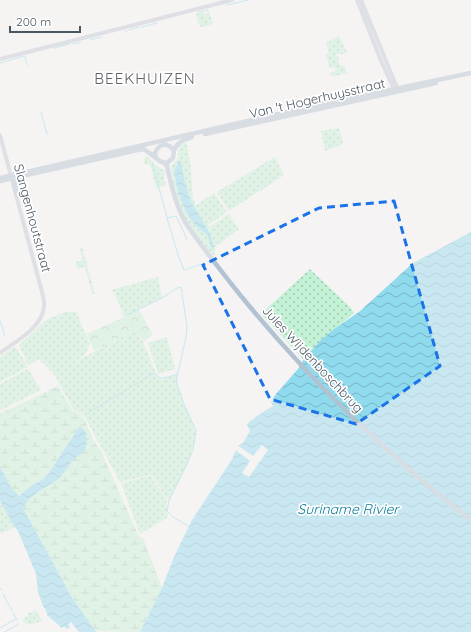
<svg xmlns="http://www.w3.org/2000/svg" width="471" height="632" font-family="Quicksand,sans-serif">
<defs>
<pattern id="grass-dots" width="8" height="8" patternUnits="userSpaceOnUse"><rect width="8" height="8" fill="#c3f1d5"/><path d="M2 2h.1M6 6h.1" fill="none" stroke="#a0c6b0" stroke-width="1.8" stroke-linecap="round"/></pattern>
<pattern id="forest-crowns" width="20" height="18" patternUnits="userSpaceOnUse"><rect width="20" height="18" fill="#c3f1d5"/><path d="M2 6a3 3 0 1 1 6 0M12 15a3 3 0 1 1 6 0" fill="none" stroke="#a0c6b0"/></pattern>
<pattern id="wetland-marsh" width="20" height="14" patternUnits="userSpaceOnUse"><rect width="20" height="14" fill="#c3f1d5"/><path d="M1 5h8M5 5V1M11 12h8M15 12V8" fill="none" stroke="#a0c6b0"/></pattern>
<pattern id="water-waves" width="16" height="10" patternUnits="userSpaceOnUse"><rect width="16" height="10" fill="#90daee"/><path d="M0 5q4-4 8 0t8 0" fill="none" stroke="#78b4c4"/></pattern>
</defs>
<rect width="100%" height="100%" fill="#f5f3f3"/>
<path fill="url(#grass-dots)" d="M209 11 213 24 200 27 196 14 203 12 205 15 207 14V12Z
M339 36 347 52 342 54H336V56L338 57 340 66 344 65 347 73 332 77 330 73 336 71 334 67 330 68 326 54 329 53 326 43Z
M339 128 343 144 325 151 321 131Z
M186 142 190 162 193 199 196 205 214 193 227 212 208 225 209 227 229 214 239 229 215 247 214 257C204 245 194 234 186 220 177 205 173 184 171 166L178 158 179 147Z
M147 156 157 166 165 171 164 179 166 185 156 188 150 164 145 165 144 159Z
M275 157 284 175 229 211 217 192Z
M82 247 95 294H92L85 267 77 269 76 262 83 260 79 248Z
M310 269 350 307 354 313 324 338 303 359 261 314Z
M158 277 162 298 124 317 114 292 111 290Z
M65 312H76L90 344 85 355 71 364 134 331 143 342 158 378 162 379 178 374C174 392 191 412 195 429 200 446 177 485 169 501L151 475 120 482 85 417 73 409 54 374 39 359 28 365 19 345 46 320Z
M167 337 175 369 158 374 148 343Z
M15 346 28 367 0 382V357Z
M28 369 41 390 1 410 0 408V384Z
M150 476 166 498 168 517 140 534 121 483Z
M0 500 15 527 0 534Z
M36 610 42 621C35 623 27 627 22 620L28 616 27 614Z"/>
<path fill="url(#forest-crowns)" d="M139 310 153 335 144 341 134 331 94 351 87 334Z"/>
<path fill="url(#wetland-marsh)" d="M58 386 72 410 83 417 95 443 101 451 139 537 143 538 162 588 140 632 95 631 71 596 23 508 27 502 42 488 57 480 67 469 74 458 82 453 71 441 49 473 42 479 31 486 19 496 10 486 0 466V412L1 413Z"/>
<path fill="url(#water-waves)" d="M180 160C183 172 185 185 189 196 195 213 215 233 213 250H212L207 234C186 223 177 193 174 171Z
M471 232V632H140L162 588 174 557 192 520 231 461 238 446 243 443 250 431 247 424C254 417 265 411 273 406L271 402 276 394 298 369 304 359 321 340 334 329 359 312 413 263Z
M80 426 86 432C87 439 88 447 82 453 80 455 77 456 75 458 68 465 65 474 57 480 44 489 32 493 23 508L71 596 96 632H79L71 622 68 624 70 628 67 629 64 626 62 628 47 615 46 610 43 606 38 592 36 574 18 531 12 523 0 500V466L10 486 19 496 31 486 43 479 49 473Z"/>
<path fill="#f5f3f3" d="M237 445 253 456 262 445 268 450 249 477 242 473 250 461 234 449Z"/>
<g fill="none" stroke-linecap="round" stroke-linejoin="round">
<path stroke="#90daee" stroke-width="1" d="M227 5 248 0
M198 12 208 10
M142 27 157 23
M129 30 139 27
M125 31H127
M90 40 102 37
M73 44 81 42
M54 48 70 44
M0 63 25 56 27 65
M41 112 47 134
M152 163 167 217
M187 239 176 216 167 218 179 258 184 270 202 264
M162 298 177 288 181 287 187 326 186 337 176 381 186 410 196 430 193 450 169 501 167 511 173 517 190 527
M127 315 162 298
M0 321 5 336
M88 413 154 373C161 382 168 376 178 374
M0 588 1 590
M3 594 12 611
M13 613 17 620
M0 628 16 619
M4 632 19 624 18 623"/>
<path stroke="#c1cbd6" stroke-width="4" d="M357 0 381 61 395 91
M361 0 398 90
M0 59 232 0
M0 135 42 292C43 297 45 302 44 307 42 328 15 342 0 353"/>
<path stroke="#b3c2d1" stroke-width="4.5" d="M205 134 436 83
M174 151C176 143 185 139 192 137
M164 163 167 166C171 184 175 202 183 218 188 228 196 237 202 246 215 263 228 280 241 296 309 379 386 454 471 520
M0 178 304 108 471 73
M0 181 142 149C152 151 156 163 167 163L173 158 174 151C168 142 159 143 155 153L156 158
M16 192 15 181 20 178"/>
</g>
<path d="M0 0H471V632H0ZM394 201 440 366 356 424 270 399 203 265 319 208Z" fill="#f5f3f3" fill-opacity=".55" fill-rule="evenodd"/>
<path fill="none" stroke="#1a73e8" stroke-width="3" stroke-dasharray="8 5" stroke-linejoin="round" d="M394 201 440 366 356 424 270 399 203 265 319 208Z"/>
<g text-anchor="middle" stroke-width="3.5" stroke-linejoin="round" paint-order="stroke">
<g font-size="13" fill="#4a5661" stroke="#fff">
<text transform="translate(317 98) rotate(-13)" y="5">Van 't Hogerhuysstraat</text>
<text transform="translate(33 218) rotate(75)" y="5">Slangenhoutstraat</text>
<text transform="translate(313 359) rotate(47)" y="5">Jules Wijdenboschbrug</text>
</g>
<g font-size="14" font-style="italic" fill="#0c7c9b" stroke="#fff">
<text x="348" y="514">Suriname Rivier</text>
</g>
<g font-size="15" letter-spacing="1" fill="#5f6368" stroke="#fff">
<text x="145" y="84">BEEKHUIZEN</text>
</g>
</g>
<path d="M10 26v6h70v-6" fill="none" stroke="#4a5661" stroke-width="2"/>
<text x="16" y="26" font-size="12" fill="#4a5661" stroke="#ffffff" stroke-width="3" paint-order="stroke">200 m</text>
</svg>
